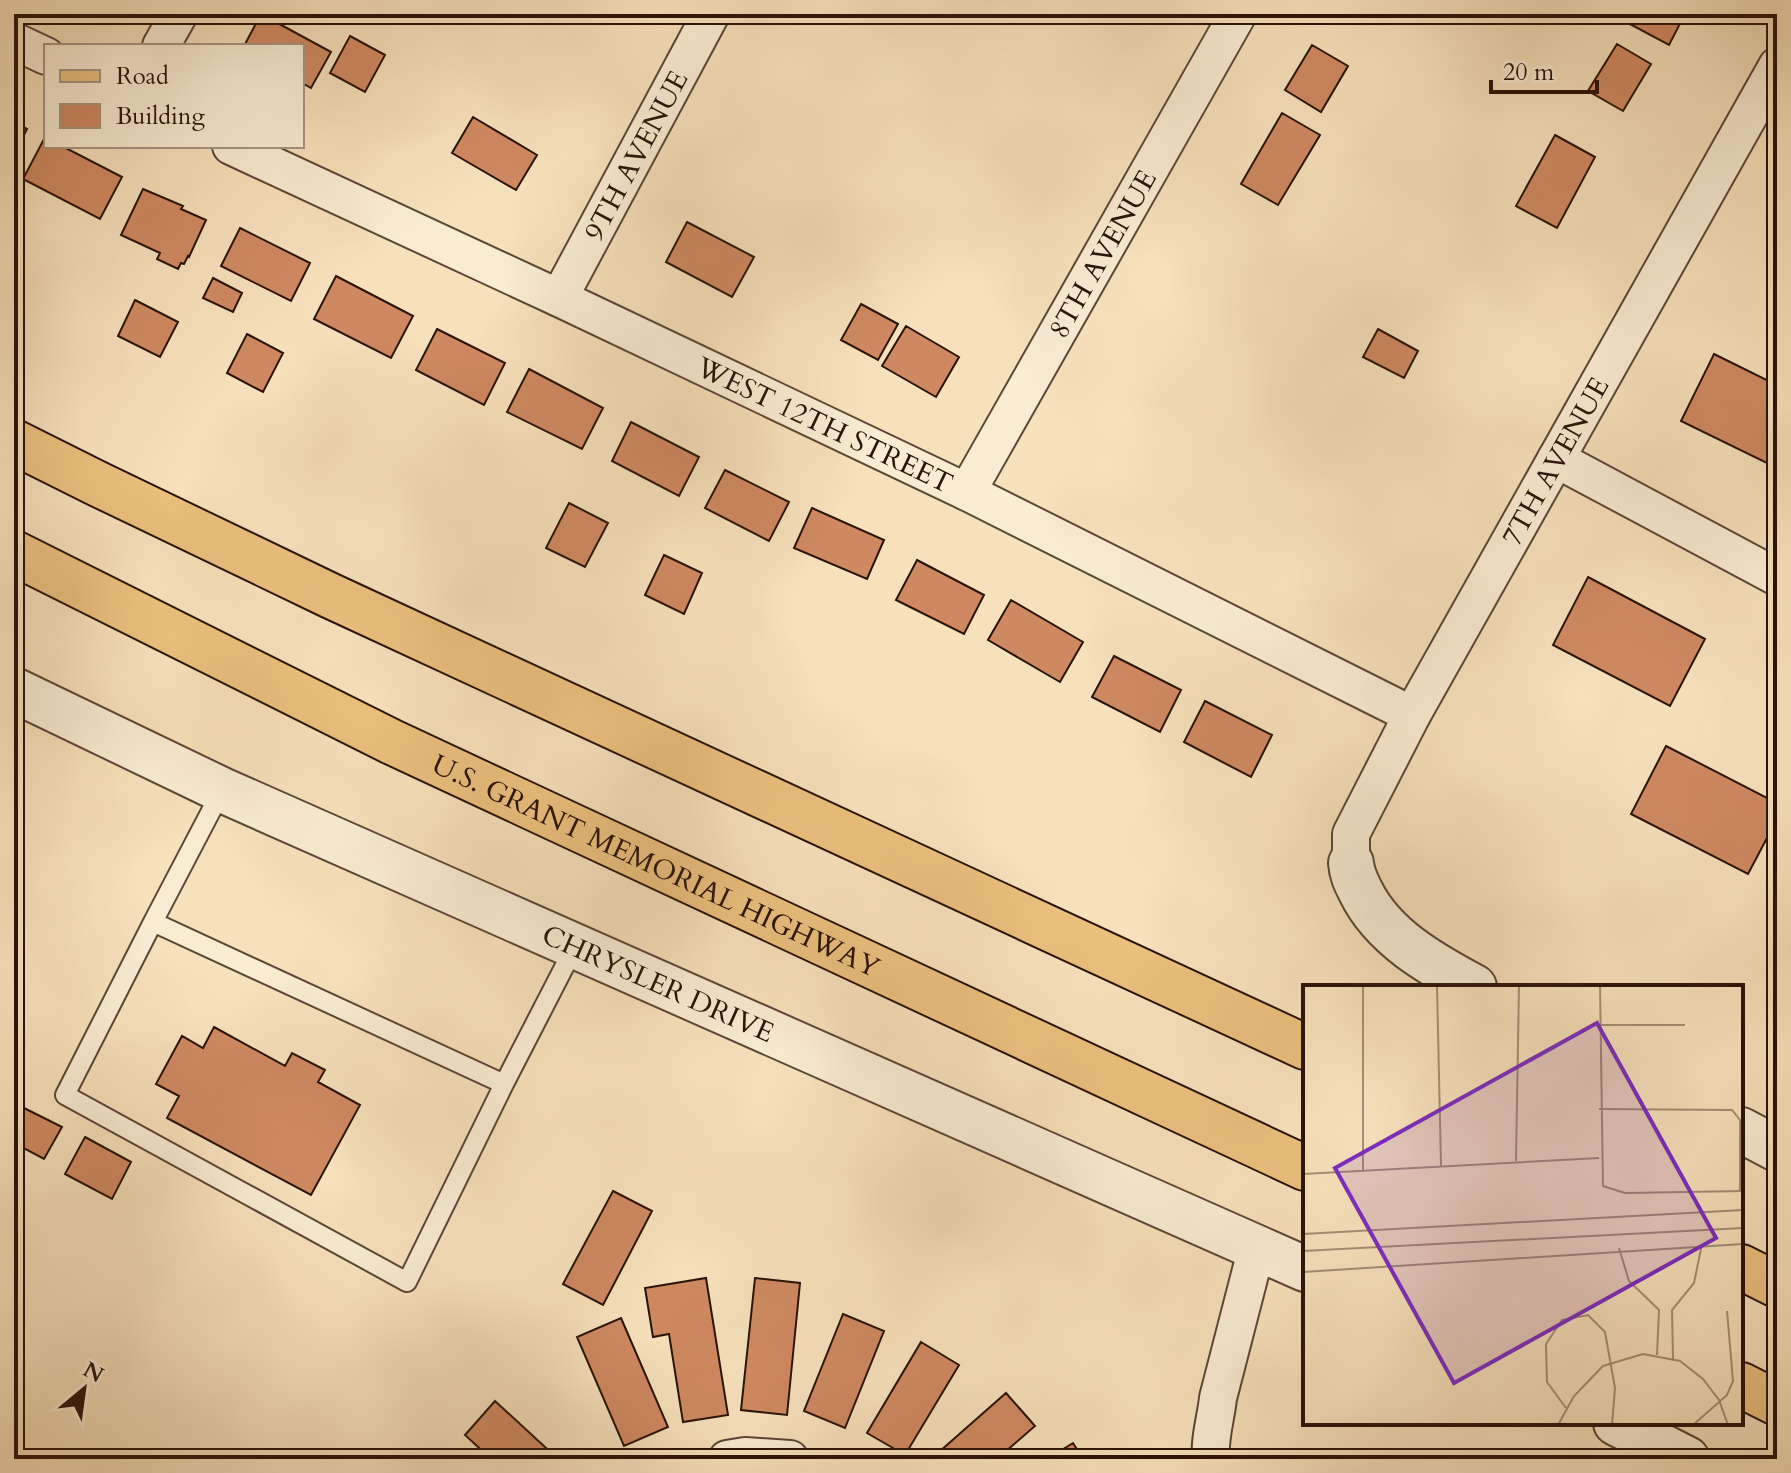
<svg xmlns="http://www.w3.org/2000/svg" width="1791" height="1473" font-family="Cardo,serif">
<rect width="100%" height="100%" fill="#f6e1bc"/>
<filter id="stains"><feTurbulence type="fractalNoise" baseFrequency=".0025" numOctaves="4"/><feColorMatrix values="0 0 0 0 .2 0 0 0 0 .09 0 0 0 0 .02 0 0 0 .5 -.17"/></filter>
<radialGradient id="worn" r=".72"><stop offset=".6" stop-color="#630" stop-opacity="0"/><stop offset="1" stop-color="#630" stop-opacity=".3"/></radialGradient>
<path fill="#cf8961" stroke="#291208" stroke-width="2" d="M261 14 331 52 311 88 302 83V46H244Z
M1632 14H1685L1669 45 1628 23Z
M350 36 385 55 365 92 330 73Z
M1617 44 1651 64 1623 111 1588 91Z
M1312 45 1348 66 1321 112 1285 90Z
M1282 113 1320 135 1278 205 1241 184Z
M473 117 537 155 516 190 452 153Z
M14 122 27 129 14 155Z
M1555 135 1595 157 1557 228 1516 206Z
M45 137 46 146H62L122 177 100 219 23 179Z
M143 189 183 206 181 209 206 220 189 257 188 256 184 264 181 263 178 269 157 259 160 253 121 235Z
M687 222 754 257 732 297 666 262Z
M240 228 310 263 291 301 221 266Z
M336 276 413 316 391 358 314 319Z
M213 278 242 293 233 312 203 298Z
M135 300 178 322 160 357 118 336Z
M861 304 898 324 878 360 841 340Z
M906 326 959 357 936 397 882 366Z
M437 329 505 363 484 405 416 370Z
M1378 329 1418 351 1404 378 1363 357Z
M247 334 283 353 263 392 227 373Z
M1714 354 1777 385V468L1681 421Z
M529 369 603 408 582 449 507 412Z
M631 422 699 457 679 496 612 461Z
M725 470 789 502 769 541 705 508Z
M569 503 608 523 585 567 546 548Z
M812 508 884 540 867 579 794 548Z
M664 555 702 573 684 614 645 595Z
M917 560 984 595 964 634 896 600Z
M1588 577 1705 639 1670 706 1553 645Z
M1011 600 1083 642 1060 682 988 640Z
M1114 656 1181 690 1160 732 1092 697Z
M1205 701 1272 735 1251 777 1184 742Z
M1666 746 1777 803V819L1748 874 1631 814Z
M214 1027 285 1066 292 1053 325 1070 318 1082 360 1105 311 1195 167 1118 179 1096 156 1084 182 1036 203 1048Z
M24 1108 62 1127 44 1159 14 1143V1128Z
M85 1137 131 1162 112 1199 65 1174Z
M613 1191 652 1211 603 1305 563 1284Z
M706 1278 728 1415 683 1422 669 1334 653 1337 645 1288Z
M755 1278 800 1283 787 1415 741 1410Z
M843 1314 884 1331 845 1428 804 1411Z
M621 1318 668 1427 624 1446 577 1337Z
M921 1342 959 1365 905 1455 867 1433Z
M1006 1393 1035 1426 997 1459H931Z
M495 1401 558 1459H491L465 1435Z
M1073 1443 1083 1459H1047Z"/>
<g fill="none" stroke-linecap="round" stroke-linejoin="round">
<defs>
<path id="service" d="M222 790 153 922 504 1084 575 946
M153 922 65 1095 407 1282 504 1084"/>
<g id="minor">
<path d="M14 41 46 56"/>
<path d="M161 46 179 14"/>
<path id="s1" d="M231 146 559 298 967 492 1412 715"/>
<path id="s2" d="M559 298 711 14"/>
<path d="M1556 459 1777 577"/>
<path id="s3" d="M967 492 1238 14"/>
<path id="s4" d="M1351 863V834L1412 715 1777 66"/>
<path d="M727 1459 745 1456 790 1459"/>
<path d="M1211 1459C1209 1439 1216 1418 1218 1398L1257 1247"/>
</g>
<g id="tertiary">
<path id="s5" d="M14 690 222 790 1305 1269"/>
<path d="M1351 863C1352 875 1356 882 1361 892 1383 937 1431 964 1474 987"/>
<path d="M1741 1130 1777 1149"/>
<path d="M1616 1423 1687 1459"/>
</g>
<g id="primary">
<path d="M14 442 98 484 331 596 1305 1047"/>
<path id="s6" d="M14 553 392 742 1305 1168"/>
<path d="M1741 1267 1777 1285"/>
<path d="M1741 1385 1777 1403"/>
</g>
</defs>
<use href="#service" stroke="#5c4635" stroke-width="22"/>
<use href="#minor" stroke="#5c4635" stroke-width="40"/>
<use href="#tertiary" stroke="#5c4635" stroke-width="48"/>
<use href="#primary" stroke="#291208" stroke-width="48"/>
<use href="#service" stroke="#f9ecd3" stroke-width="18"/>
<use href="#minor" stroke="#f9ecd3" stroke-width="36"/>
<use href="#tertiary" stroke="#f9ecd3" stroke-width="44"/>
<use href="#primary" stroke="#ebc07e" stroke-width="44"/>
</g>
<g text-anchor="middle" stroke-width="6" stroke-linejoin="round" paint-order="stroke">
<g font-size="28" fill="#291208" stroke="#f9ecd3">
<text dy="10" stroke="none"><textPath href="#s2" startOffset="162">9TH AVENUE</textPath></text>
<text dy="10" stroke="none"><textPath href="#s3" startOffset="274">8TH AVENUE</textPath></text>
<text dy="10" stroke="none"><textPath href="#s1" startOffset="656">WEST 12TH STREET</textPath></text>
<text dy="10" stroke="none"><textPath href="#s4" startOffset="454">7TH AVENUE</textPath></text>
<text dy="10" stroke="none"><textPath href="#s6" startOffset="714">U.S. GRANT MEMORIAL HIGHWAY</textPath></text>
<text dy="10" stroke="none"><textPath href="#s5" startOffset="708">CHRYSLER DRIVE</textPath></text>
</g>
</g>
<g transform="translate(1303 985)">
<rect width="440" height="440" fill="#f6e1bc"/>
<path fill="none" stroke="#a48e74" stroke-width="2" d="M134 0 138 181M297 0 300 201 322 208 440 206M297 40H382M296 124 429 125 437 135V206M213 176 216 0M60 187V0M0 189 296 173M0 249 440 225M316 263 326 296 356 325 354 370M0 266 440 243M0 287 440 259M370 374 369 325 391 298 399 259M263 423 244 397 243 359 259 335 285 330 302 347 312 403 309 440M255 440 271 411 300 381 340 369 377 376 400 394 416 415 425 440M390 440 424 410 430 396 424 326"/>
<path fill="#7b2cbf" fill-opacity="0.15" stroke="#7b2cbf" stroke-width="4" d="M294 38 413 253 151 398 32 183Z"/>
<rect width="440" height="440" fill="none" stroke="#291208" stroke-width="4"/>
</g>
<rect width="1791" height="1473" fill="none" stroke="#f6e1bc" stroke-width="48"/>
<rect x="16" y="16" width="1759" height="1441" fill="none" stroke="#291208" stroke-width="4"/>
<rect x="24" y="24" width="1743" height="1425" fill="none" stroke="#291208" stroke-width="2"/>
<rect x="44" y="44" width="260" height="104" fill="#f9ecd3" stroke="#a69582" stroke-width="2"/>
<rect x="60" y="70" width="40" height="12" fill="#ebc07e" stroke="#a69582" stroke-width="2"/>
<text x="116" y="84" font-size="24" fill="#291208">Road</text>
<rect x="60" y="104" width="40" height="24" fill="#cf8961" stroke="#a69582" stroke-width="2"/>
<text x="116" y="124" font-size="24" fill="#291208">Building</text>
<g transform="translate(84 1389) rotate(29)" stroke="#f9ecd3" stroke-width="6" paint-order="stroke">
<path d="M0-6L14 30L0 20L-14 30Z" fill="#291208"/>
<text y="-12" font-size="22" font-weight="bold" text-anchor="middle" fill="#291208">N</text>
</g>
<path d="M1491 80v12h106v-12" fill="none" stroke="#291208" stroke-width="4"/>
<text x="1503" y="80" font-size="24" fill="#291208" stroke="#f9ecd3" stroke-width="6" paint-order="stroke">20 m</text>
<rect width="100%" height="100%" filter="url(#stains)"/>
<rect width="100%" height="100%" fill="url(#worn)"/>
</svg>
